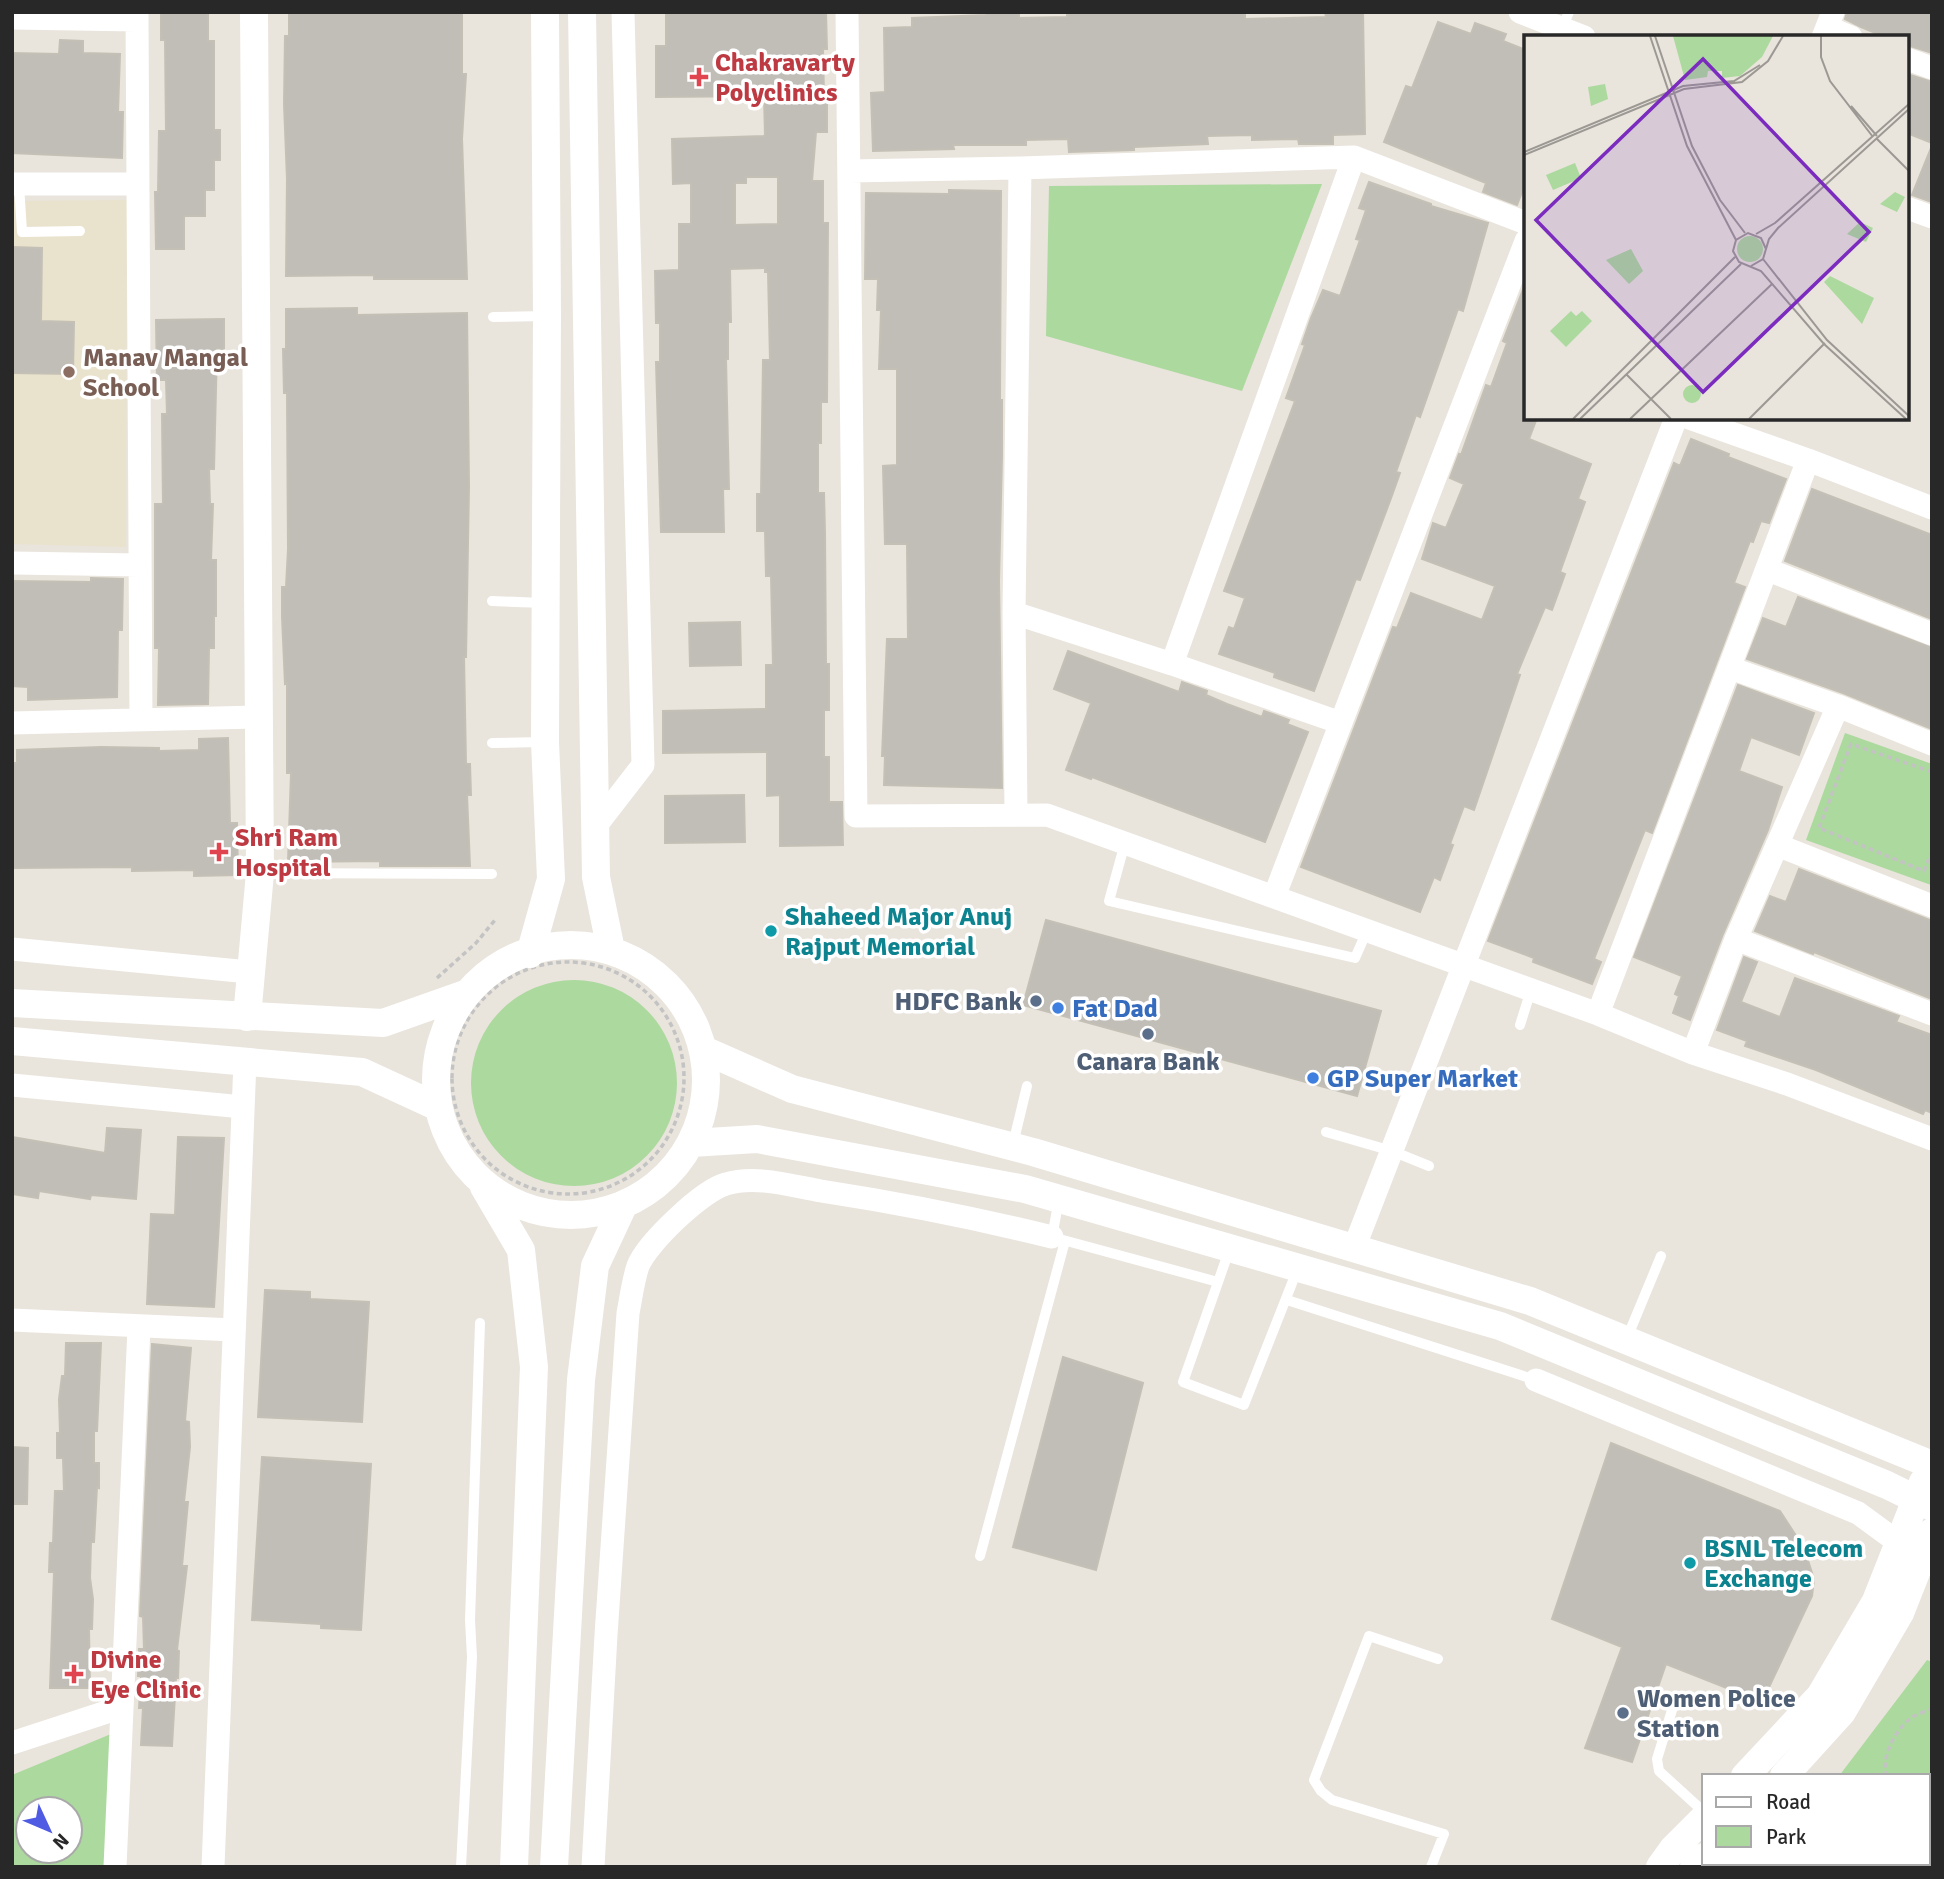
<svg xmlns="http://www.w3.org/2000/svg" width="1944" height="1879" font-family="Signika,sans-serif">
<rect width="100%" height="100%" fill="#e9e4dc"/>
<path fill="#e9e2cd" d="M127 200 126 547 12 544V201Z"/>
<path fill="#acd99e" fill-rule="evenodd" d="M1322 184 1242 391 1046 336 1049 186Z
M1845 733 1932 764 1931 885 1806 840Z
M471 1083a103 103 0 1 1 206 0a103 103 0 1 1-206 0Z
M1927 1660 1932 1662V1867H1828L1831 1863H1928V1776H1839Z
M111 1734 105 1867H12V1775ZM28 1809H70V1851H28Z"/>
<path fill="#c1beb8" stroke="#c4c0b6" stroke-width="2" fill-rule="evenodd" d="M161 12H208V41H214V130H220V160H214V190H205V216H184V249H156L155 192H158L159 131H166L165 40H161Z
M289 12H462V74H466L462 139 467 279H374V275L286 276 287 179 284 104 285 36H289Z
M666 12H826L827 49H823L824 96H827V132H816L812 181H823V223H828L827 402H821V443H818V493H824L825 533 826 664H829V710H824V757H829V802H842L843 845 780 846V795L767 796V752L663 753V711L766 709V665H773L771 576H766L765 531H757V494H761L763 360H770L768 272H765V268L730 269 731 322H728V359H726L729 489H723L724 532H661L656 362H660V323H656L655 271 679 270V224H691V183L673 184 672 139 765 136 764 96 656 97V46H666ZM746 177H778V224L735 225V183H746Z
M986 12H1019V18L1067 17V12H1245V19L1326 17 1325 12H1363L1365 134 1333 135V144H1299L1298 139 1252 140V135L1207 136 1208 144 1134 147V150L1069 152 1068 139 1026 140V145H953L954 149 873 151 871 93 885 92 884 28 912 27V18L986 15Z
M1847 12H1932V53L1907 45V37H1885L1861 27 1845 19Z
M1438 22 1471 34 1475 23 1506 34 1503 41 1526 50V182L1517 205 1483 192 1486 183 1384 142 1406 86 1412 88Z
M60 40 83 41V53L120 54 118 112H123L122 158 12 153V53L59 54Z
M1907 74 1932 82V143L1907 133Z
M1931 148H1932V202L1912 195Z
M1369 182 1431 204V206L1488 223 1463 311 1458 309 1420 417 1416 415 1396 472 1400 473 1390 501 1360 580 1356 579 1314 691 1274 677 1275 673 1219 654 1229 627 1234 629 1245 598 1224 591 1295 401 1286 398 1305 345 1302 344 1311 318 1323 290 1340 296 1360 240 1356 239 1366 210 1359 208Z
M949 190 1001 191 1000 400H1002V455L999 581 1002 788 884 785 885 756H882L887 639H908L907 544H885L883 466 897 465V369H879L881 310H877L878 279H865L866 193 949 194Z
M12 247 42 248 41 321 74 322 73 374 12 373Z
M1524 287 1526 418H1537L1529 439 1591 464 1578 499 1585 502 1560 572 1565 574 1552 610 1545 607 1517 674 1520 675 1474 810 1464 806 1450 844 1453 845 1440 880 1434 877 1420 912 1301 867 1393 627 1397 628 1411 593 1482 620 1495 586 1422 559 1433 523 1446 528 1464 484 1450 478 1459 454 1461 455 1486 385 1491 387 1507 343 1503 341Z
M357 308V315L467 313 469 486 466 657H464L466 764H470L471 795H467L470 866H380V861L288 862 291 773H287V683L285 684 282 617V587H286L288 549 287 393H284L283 349H286V309Z
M224 319V349H217L214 469H209L210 504H213L211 560H216V616H214V648H209L208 704 158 705 159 648H155V504H163L162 414H167L166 380H157L156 320Z
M1691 439 1729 454 1728 457 1786 479 1769 523 1761 521 1753 542 1750 541 1734 583 1745 587 1652 833 1645 830 1594 959 1601 962 1592 984 1533 962 1534 958 1488 941 1674 463 1680 466Z
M1812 489 1932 535V619L1785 561Z
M91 578 123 579 122 630H118L117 697 28 700V687L12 686V581L91 582Z
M1798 597 1932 648V729L1843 693 1747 659 1763 618 1786 627Z
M740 622 741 665 690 666 689 623Z
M1068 651 1179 692 1182 682 1207 691 1206 695 1227 704 1262 717 1264 711 1289 720 1287 724 1308 732 1265 842 1092 777 1091 779 1066 770 1091 703 1054 689Z
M1738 685 1814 713 1799 755 1751 737 1739 771 1782 787 1768 830 1723 934 1690 1020 1673 1013 1679 996 1675 994 1682 976 1634 957Z
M228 738 230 823H237L238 875 194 876V870L132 871V867L12 868V763H17V750L101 747 159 748V751L199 750V739Z
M744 795 745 842 665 843V796Z
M1799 869 1932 921V999L1814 952 1813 954 1755 931 1770 896 1786 902Z
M1046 920 1381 1011 1357 1096 1023 1005Z
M1744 957 1757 962 1741 1002 1780 1017 1795 978 1899 1016 1896 1022 1932 1035V1113L1925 1110 1923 1114 1816 1070 1745 1046 1747 1041 1717 1030Z
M107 1128 141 1130 136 1199 91 1195 90 1199 39 1191 38 1198 12 1194V1137L105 1153Z
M178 1137 224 1138 214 1307 147 1304 151 1214 175 1215Z
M265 1290 310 1292V1299L369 1302 362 1422 258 1417Z
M66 1343H101L97 1431H94V1463H99V1488L97 1487 94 1542H91L90 1578 93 1599 92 1629H89L90 1688H50L54 1572H49L50 1543H53L55 1491H64L63 1458H57V1433H60L59 1399 62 1376H65Z
M152 1344 191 1348 185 1421 189 1422 190 1447 184 1502H188L182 1566H187L177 1650 179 1651 178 1678H176L172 1746 141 1745 143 1708H139L141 1676H138L139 1649H144L143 1617 140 1616Z
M1063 1357 1143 1383 1096 1570 1013 1547Z
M1611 1443 1780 1511 1804 1548 1814 1579 1812 1596 1762 1702 1666 1664 1632 1762 1585 1748 1622 1647 1552 1619Z
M12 1447 28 1448 27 1504H12Z
M262 1457 371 1464 361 1630 321 1628V1624L252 1620Z"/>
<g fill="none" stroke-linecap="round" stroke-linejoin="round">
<path stroke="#c3c3c3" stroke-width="3.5" stroke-dasharray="5 3.5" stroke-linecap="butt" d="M1932 772 1851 744 1819 828 1924 871 1932 851
M452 1078a116 116 0 1 1 232 0a116 116 0 1 1-232 0Z
M437 978 476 943 495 920
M1887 1776C1880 1757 1896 1729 1911 1718 1917 1714 1926 1711 1932 1709
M1787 1863 1791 1867
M1837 1867 1840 1863
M1860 1867 1862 1863"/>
<path stroke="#fff" stroke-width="10" d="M1562 28 1569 12
M19 184 22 232 80 231
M493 317 546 316
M492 601 543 603
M492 743 542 742
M1125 843 1109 901 1355 958 1367 931
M262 873 492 874
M1520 1025 1531 990
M1326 1132 1392 1151 1429 1166
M1013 1144 1027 1086
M1059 1199 1052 1237 1218 1282
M1230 1248 1183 1382 1244 1405 1298 1268
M1287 1300 1536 1380
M1627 1338 1661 1256
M980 1556 1065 1241
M1676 1697 1657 1759 1659 1771 1704 1812
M461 1867 472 1657 470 1620 480 1323
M1431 1867 1444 1834 1332 1800 1321 1791 1314 1780 1369 1636 1438 1659"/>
<path stroke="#fff" stroke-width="23" d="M137 12 141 720
M847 12 856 816 1047 815 1598 1014 1693 1053 1787 1084 1932 1139
M1520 12 1584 37
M12 18 137 20
M1827 27 1851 37
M1823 37 1833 12
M1907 59 1932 68
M849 171 1020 168 1354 157 1526 223
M12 184H138
M1907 208 1932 217
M1689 418 1808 460 1932 508
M12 563 140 565
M1768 570 1932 634
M1014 613 1172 664 1341 723
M1172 664 1354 157
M1730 668 1838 706 1932 744
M12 723 259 717
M1016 814 1014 613 1020 168
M595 827 643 765 623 12
M1777 845 1932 906
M1274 897 1526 241
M1736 939 1932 1014
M12 949 249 972
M1598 1014 1808 460
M1693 1053 1736 939 1838 706
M12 1085 243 1107
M1354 1248 1676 418
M12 1320 234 1330
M1536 1380 1858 1513 1899 1543 1913 1550
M12 1743 122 1707
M115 1867 139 1327
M213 1867 245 1061
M593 1867 606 1635 628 1313C631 1298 633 1281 638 1266 647 1243 703 1190 726 1184 756 1175 792 1186 821 1191 899 1203 975 1218 1052 1237"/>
<path stroke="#fff" stroke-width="28" d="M582 12 596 877 611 950
M436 1080a135 135 0 1 1 270 0a135 135 0 1 1-270 0Z
M530 954 551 879 545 742 547 316 545 12
M12 1003 383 1023 468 993
M247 1017 260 873 254 12
M12 1041 362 1072 438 1107
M704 1050 792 1089 1033 1152 1530 1301 1932 1465
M691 1143 757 1139 1025 1189 1500 1326 1887 1485 1932 1507
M484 1187 521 1250 534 1367 514 1867
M1745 1776 1820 1696 1876 1601 1923 1482
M1784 1776 1842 1712 1900 1613 1932 1532
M554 1867 581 1380 595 1266 623 1206
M1660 1867 1673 1849 1704 1818
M1694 1867 1704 1857"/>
</g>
<g fill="#e0444e" stroke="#fff" stroke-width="2.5">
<path d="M695.5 66.5h7v7h7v7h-7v7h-7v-7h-7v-7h7z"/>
<path d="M215.5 841.5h7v7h7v7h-7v7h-7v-7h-7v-7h7z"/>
<path d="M70.5 1663.5h7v7h7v7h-7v7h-7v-7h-7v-7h7z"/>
</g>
<circle fill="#8d6e63" stroke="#fff" stroke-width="2.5" cx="69" cy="372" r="7"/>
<g fill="#0f9aa8" stroke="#fff" stroke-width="2.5">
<circle cx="771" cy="931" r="7"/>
<circle cx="1690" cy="1563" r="7"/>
</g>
<g fill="#5c6f8a" stroke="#fff" stroke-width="2.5">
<circle cx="1036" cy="1001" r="7"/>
<circle cx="1148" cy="1034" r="7"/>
<circle cx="1623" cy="1713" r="7"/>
</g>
<g fill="#3f7fe0" stroke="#fff" stroke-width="2.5">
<circle cx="1058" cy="1008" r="7"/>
<circle cx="1313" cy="1078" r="7"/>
</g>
<g text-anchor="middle" stroke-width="7" stroke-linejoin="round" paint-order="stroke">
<g font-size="26" font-weight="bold" fill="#be3a42" stroke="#fff" text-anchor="start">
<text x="715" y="71">Chakravarty<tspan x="715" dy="30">Polyclinics</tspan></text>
<text x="235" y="846">Shri Ram<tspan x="235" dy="30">Hospital</tspan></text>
<text x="90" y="1668">Divine<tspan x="90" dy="30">Eye Clinic</tspan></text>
</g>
<g font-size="26" font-weight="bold" fill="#785e54" stroke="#fff" text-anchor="start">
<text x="83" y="366">Manav Mangal<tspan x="83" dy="30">School</tspan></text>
</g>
<g font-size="26" font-weight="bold" fill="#0d838f" stroke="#fff" text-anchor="start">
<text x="785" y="925">Shaheed Major Anuj<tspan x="785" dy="30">Rajput Memorial</tspan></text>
<text x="1704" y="1557">BSNL Telecom<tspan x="1704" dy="30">Exchange</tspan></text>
</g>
<g font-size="26" font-weight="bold" fill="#4e5e75" stroke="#fff" text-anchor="end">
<text x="1022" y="1010">HDFC Bank</text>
<text x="1148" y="1070" text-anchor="middle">Canara Bank</text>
<text x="1637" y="1707" text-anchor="start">Women Police<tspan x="1637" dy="30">Station</tspan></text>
</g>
<g font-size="26" font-weight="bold" fill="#366cbe" stroke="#fff" text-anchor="start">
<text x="1072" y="1017">Fat Dad</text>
<text x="1327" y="1087">GP Super Market</text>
</g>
</g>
<g transform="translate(1524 35)">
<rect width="385" height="385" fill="#e9e4dc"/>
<path d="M149 1H249L238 22 216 41 198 43V36H184L183 42 161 45ZM81 49 84 64 67 71 64 52ZM51 128 57 143 29 155 22 140ZM371 157 381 162 373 177 356 169ZM336 187 349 193 342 207 323 199ZM213 214a13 13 0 1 1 26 0a13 13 0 1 1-26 0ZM107 214 119 236 105 249 82 225ZM306 241 350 263 338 289 300 247ZM47 276 52 281 58 276 68 286 42 312 26 296ZM159 359a9 9 0 1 1 18 0a9 9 0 1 1-18 0Z" fill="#acd99e"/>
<path fill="none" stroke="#9c9994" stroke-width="2" d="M126 1 163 111 212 205M131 1 168 111 196 165 221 198M297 1V22L306 46 349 102M327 71 353 101M353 104 385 136M0 117 159 51 210 46 236 30M0 120 160 54 218 47 244 26 259 1M232 199 251 188 385 69M242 214 237 203 224 198 212 205 209 216 215 227 237 236 300 309 382 384M239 224 303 305 385 381M227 231 239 224 245 204 254 193 385 74M102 339 147 384M49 384 211 222M56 384 217 229M106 384 248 249M225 384 301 308"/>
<path fill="#7b2cbf" fill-opacity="0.15" stroke="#7b2cbf" stroke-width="3.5" d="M179 24 345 197 179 357 12 185Z"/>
<rect width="385" height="385" fill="none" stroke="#282828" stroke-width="3.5"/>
</g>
<rect width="1944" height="1879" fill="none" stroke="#282828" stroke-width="28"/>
<rect x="1702" y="1774" width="228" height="91" fill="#ffffff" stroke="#a9a9a9" stroke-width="2"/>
<rect x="1716" y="1797" width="35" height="10" fill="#ffffff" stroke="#a9a9a9" stroke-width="2"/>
<text x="1766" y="1809" font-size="21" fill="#282828">Road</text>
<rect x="1716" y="1826" width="35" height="21" fill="#acd99e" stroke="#a9a9a9" stroke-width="2"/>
<text x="1766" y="1844" font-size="21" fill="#282828">Park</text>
<g transform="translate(49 1830) rotate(134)"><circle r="33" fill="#ffffff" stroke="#a9a9a9" stroke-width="2"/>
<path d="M0-5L12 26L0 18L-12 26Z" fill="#4f5be3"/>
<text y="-10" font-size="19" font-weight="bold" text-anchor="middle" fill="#282828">N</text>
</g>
</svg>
